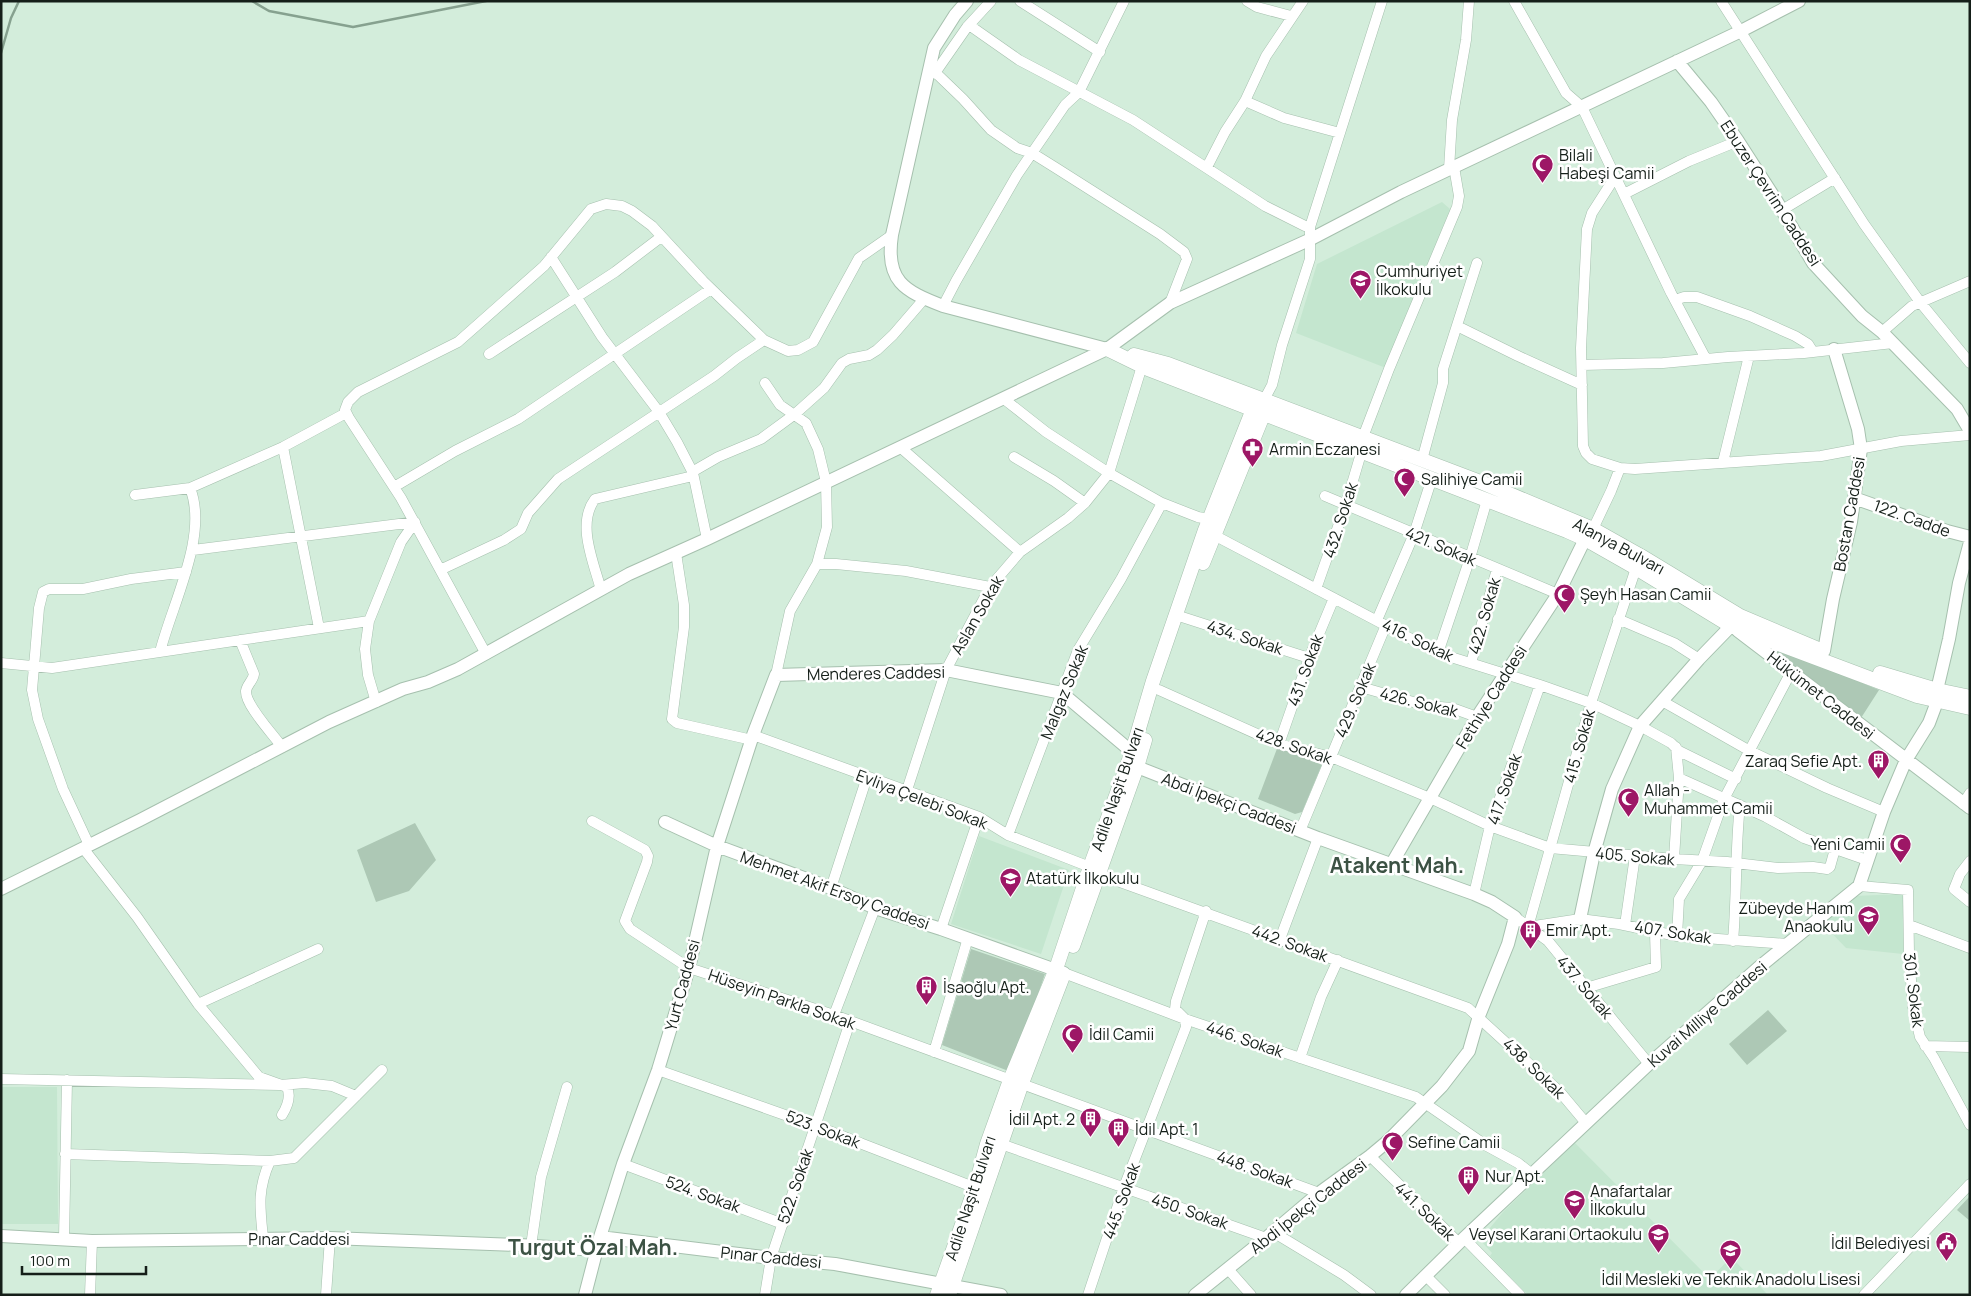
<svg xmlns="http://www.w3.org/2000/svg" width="1971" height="1296" font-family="Manrope,sans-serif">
<rect width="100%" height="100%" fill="#d3eddb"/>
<path fill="#c4e6cf" d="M1442 202 1450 209 1386 368 1296 333 1317 264Z
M979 836 1069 870 1041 954 951 924Z
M1906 894 1903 954 1846 948 1822 923 1853 896Z
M1 1087H57L58 1224H1Z
M1575 1143 1710 1279 1731 1257 1768 1295H1528L1490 1256 1492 1253 1480 1240 1504 1211Z"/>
<path fill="#adc8b5" d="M1773 646 1879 690 1861 718 1772 651Z
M1278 746 1322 764 1302 812 1295 814 1258 799Z
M415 823 436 860 409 891 376 902 357 850Z
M971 949 1045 974 1011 1072 942 1045Z
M1768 1010 1787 1031 1747 1065 1729 1044Z
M1970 1196V1221L1957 1210Z"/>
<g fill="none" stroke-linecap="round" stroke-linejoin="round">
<path stroke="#86a18f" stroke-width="2.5" d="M252 1 269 11 353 27 486 1
M1 53 11 18 19 1"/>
<defs>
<path id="minor" d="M1020 1 1100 52
M1247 1 1257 7 1291 16
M1514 1 1566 93 1582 107 1671 293 1706 359
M1721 1 1864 224 1920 302 1970 363
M969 25 1019 60 1133 120 1265 206 1305 226 1310 227
M929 69 938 75 963 99 991 130 1017 148 1032 153 1056 168 1160 234 1184 252 1187 259 1170 303
M935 73 967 27 991 1
M1245 101 1284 118 1340 133
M1207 167 1225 132 1245 101 1266 56 1303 1
M1449 169 1452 120 1466 40 1469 1
M1615 177 1592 213 1587 229 1581 348 1583 446 1586 453 1592 459 1620 468 1635 469 1821 456 1901 441 1970 435
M1624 194 1689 161 1738 141
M1782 210 1835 178
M551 257 602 337 659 412 677 442 693 473 707 539
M1675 300 1684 297H1697L1750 316 1795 336 1808 344 1813 352
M943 306 956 281 1017 175 1065 105 1079 92 1124 1
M1457 326 1518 356 1582 385
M1882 332 1912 306 1970 281
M489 354 615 272 661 237
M1582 365 1663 363 1728 357 1804 353 1893 343
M765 383 780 405 806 423 818 449 826 482 827 527 817 564 790 611 776 675
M1004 399 1046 432 1109 473 1162 503 1198 517 1216 521
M1264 407V400L1272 385 1282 345 1310 259V227L1382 1
M1363 437 1389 369 1457 207 1459 196 1454 167
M283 447 319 628
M900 447 1020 552
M1014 457 1054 481 1085 503
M1422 460 1443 383V369L1477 263
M1723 462 1749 356
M692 472 718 457 761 439 795 414 824 388 842 363 849 359 869 355 877 350 893 335 924 299
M394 487 455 451 518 419 711 289
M135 495 190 488 283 447 346 413
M1325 496 1558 594
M1593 529 1611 491 1620 468
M1210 533 1438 653 1540 685 1591 703 1640 726 1671 743 1679 751 1736 779
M193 550 415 522
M676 553 684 605V627L672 719 677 723 752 740
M817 564H836L906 571 990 587
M1636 568 1591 703 1528 927 1580 919 1619 924 1677 936 1788 944
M440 570 504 540 521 529 528 513 558 479 714 376 737 358 764 340
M1316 589 1346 504 1362 450
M601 590C594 563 576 524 595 499L693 476
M1182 617 1309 658
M1618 619 1674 643 1699 659
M1377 620 1414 534 1432 478
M240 640 254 674C253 681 247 684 246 691 245 705 273 734 282 747
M160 652C172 604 209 535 190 488
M1438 653 1470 558 1487 500
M486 654 401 498 349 418 345 410 348 402 358 392 458 342 544 266 591 209 606 204 622 206 632 211 652 226 703 281 764 340 788 351 798 350 813 342 859 258 892 235
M1 663 52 668 369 621
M1471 663 1497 569
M1361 687 1427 706 1452 708 1477 717
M1159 690 1279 744 1331 757 1430 798 1490 826 1550 848 1674 859 1727 862 1778 868 1813 867 1827 869 1830 867 1835 849
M1662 701 1750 751 1827 788 1884 812
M376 702 368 675 365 649 369 621 401 542 415 522
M753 735 979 817 1008 835 1090 867
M1279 744 1309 658 1334 598
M1679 778 1766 817 1804 838 1867 860
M907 790 946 670 990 587 1020 552 1068 518 1085 503 1109 473 1142 366
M1963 804 1970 793
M592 821 645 850 648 856 647 862 625 921 630 929 689 968 834 1015 1319 1193
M1300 831 1386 625
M1008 835 1078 650 1121 579 1162 503
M89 845 63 789 38 719 32 690 39 608 43 592 49 589H83L131 579 186 572
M83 848 137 917 198 1004 259 1077 287 1087C291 1096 287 1107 282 1115
M1674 859 1679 778 1676 747
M1970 861 1960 874 1954 889 1970 902
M1098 874 1468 1008 1560 1092 1586 1123
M1859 886 1908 890 1909 953 1913 1007 1920 1037 1934 1058 1970 1125
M831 888 867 777
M1474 894 1490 826 1540 685
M1515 917 1548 941 1649 1064
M1625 925 1635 856
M1909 925 1970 948
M941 929 979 817
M1677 936 1679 899 1702 861 1724 799 1791 672
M1280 939 1318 838
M1733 941C1737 895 1735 850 1740 805
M1064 973 1185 1019 1416 1097 1487 1146 1518 1163 1532 1174
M1586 988 1656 967 1655 932
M198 1004 318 949
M834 1015 875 908
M1925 1046 1970 1047
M934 1052 968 938
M1300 1058 1321 997 1338 960
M658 1070 816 1126 981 1190
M1 1079 280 1085 305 1083 332 1086 356 1096
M1001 1144 1266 1238
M65 1154 270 1161 294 1158 382 1070
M1370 1156 1459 1243
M623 1164 783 1224
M1273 1232 1344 1275 1371 1295
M263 1238C260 1208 257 1190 270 1161
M1464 1238 1520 1295
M64 1239 67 1080
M531 1246 541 1177 567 1087
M1228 1269 1251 1295
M1426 1276 1445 1295
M90 1295 92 1241
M326 1295 330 1238
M765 1295 771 1258 850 1022
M1088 1295 1124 1187 1186 1027 1185 1019 1175 1009 1176 1001 1206 911
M1864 1295 1970 1184"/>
<path id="tertiary" d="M967 1 955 15 934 48 892 235C885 281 904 291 943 306L1107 349
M1677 61 1711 102 1738 141 1776 200 1813 263 1862 316 1882 332 1957 409 1970 431
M1854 498 1947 531 1970 537
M1738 631 1970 808
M1824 651 1833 599 1851 522 1861 449 1858 429 1834 349
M1137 767 1318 838 1474 894 1492 902 1515 917 1508 944 1479 1016 1469 1051 1442 1086 1388 1141 1370 1156 1319 1193 1266 1238 1195 1295
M665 822 717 846 831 888 875 908 941 929 1064 973
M1391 865 1477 717 1558 594 1585 539 1591 531
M1 889 140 820 329 722 403 689 428 682 458 669 629 574 707 539 1107 349 1170 303 1311 239 1401 192 1739 32 1799 1
M1580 919 1594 853 1612 789 1640 726 1699 659 1731 626
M1 1236 92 1241 330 1238 520 1245 596 1250
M600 1237 771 1258 835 1264 1001 1295
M585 1295 600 1237 623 1164 658 1070 689 968 717 846 753 735 776 675 946 670 1062 693 1132 752
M1406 1295 1464 1238 1649 1064 1758 968 1859 886 1884 812 1906 760 1929 723 1935 707 1937 690 1949 639 1959 583 1970 542"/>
<path id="secondary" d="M1107 349 1148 369 1567 531 1585 539 1636 568 1731 626 1917 696 1970 708
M1134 355 1168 364 1264 400 1483 483 1593 529 1641 556 1740 616 1818 649
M1203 563 1264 413
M1880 673 1937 690 1970 697
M1073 946 1137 767 1145 740
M937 1295 975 1188 987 1144 1010 1080 1056 969 1090 867 1132 752 1153 681 1205 530 1253 409 1264 400
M949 1295 1022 1083 1063 976"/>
</defs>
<use href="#minor" stroke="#a6c0ae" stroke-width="11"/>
<use href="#tertiary" stroke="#a6c0ae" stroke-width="14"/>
<use href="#secondary" stroke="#a6c0ae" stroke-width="15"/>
<use href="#minor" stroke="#fff" stroke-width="10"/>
<use href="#tertiary" stroke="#fff" stroke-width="12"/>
<use href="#secondary" stroke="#fff" stroke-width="14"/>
</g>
<defs>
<symbol id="mosque-pin" viewBox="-11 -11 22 30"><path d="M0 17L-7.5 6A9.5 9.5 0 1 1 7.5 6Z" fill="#9d1766" stroke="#fff"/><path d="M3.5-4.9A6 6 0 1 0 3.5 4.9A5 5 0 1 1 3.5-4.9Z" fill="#fff"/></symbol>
<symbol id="school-pin" viewBox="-11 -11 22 30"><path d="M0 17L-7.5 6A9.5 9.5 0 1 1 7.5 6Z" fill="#9d1766" stroke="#fff"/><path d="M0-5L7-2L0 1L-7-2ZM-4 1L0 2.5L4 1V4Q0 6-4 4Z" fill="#fff"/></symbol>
<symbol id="pharmacy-pin" viewBox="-11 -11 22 30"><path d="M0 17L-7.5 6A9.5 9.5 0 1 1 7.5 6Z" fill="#9d1766" stroke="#fff"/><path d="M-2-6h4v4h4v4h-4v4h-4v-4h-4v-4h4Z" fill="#fff"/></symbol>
<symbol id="building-pin" viewBox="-11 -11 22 30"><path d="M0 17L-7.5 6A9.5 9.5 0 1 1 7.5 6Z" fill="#9d1766" stroke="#fff"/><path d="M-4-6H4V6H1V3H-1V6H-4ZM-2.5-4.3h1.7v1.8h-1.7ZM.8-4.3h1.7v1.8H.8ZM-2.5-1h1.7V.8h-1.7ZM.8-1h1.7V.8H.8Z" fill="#fff"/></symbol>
<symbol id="civic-pin" viewBox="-11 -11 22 30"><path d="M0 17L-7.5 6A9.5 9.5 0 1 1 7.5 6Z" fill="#9d1766" stroke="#fff"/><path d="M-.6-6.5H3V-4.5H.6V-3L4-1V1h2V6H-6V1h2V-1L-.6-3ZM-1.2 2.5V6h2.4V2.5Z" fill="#fff"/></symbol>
</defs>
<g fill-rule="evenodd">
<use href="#mosque-pin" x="1530" y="152" width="25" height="34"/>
<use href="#school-pin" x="1348" y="268" width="25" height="34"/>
<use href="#pharmacy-pin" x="1240" y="436" width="25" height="34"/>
<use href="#mosque-pin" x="1392" y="466" width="25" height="34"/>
<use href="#mosque-pin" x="1552" y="582" width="25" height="34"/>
<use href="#building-pin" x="1866" y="748" width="25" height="34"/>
<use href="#mosque-pin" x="1616" y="786" width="25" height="34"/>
<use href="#mosque-pin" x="1888" y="832" width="25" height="34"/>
<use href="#school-pin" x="998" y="866" width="25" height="34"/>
<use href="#school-pin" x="1856" y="904" width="25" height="34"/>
<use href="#building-pin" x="1518" y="918" width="25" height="34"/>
<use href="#building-pin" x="914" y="974" width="25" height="34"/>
<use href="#mosque-pin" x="1060" y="1022" width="25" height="34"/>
<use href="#building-pin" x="1078" y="1106" width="25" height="34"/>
<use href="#building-pin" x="1106" y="1116" width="25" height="34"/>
<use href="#mosque-pin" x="1380" y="1130" width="25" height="34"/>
<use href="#building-pin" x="1456" y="1164" width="25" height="34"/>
<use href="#school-pin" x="1562" y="1188" width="25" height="34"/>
<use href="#school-pin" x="1646" y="1222" width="25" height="34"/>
<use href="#civic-pin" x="1934" y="1230" width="25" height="34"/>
<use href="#school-pin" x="1718" y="1238" width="25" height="34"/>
</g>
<g text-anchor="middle" stroke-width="5" stroke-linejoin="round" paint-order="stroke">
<g font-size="16" fill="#151f19" stroke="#fff" text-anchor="start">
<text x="1559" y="161">Bilali<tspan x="1559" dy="18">Habeşi Camii</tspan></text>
<text x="1376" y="277">Cumhuriyet<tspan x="1376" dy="18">İlkokulu</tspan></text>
<text x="1269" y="455">Armin Eczanesi</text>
<text x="1421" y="485">Salihiye Camii</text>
<text x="1580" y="600">Şeyh Hasan Camii</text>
<text x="1862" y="767" text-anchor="end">Zaraq Sefie Apt.</text>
<text x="1644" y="796">Allah -<tspan x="1644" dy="18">Muhammet Camii</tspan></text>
<text x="1885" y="850" text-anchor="end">Yeni Camii</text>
<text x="1026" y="884">Atatürk İlkokulu</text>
<text x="1853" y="914" text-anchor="end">Zübeyde Hanım<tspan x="1853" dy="18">Anaokulu</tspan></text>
<text x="1546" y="936">Emir Apt.</text>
<text x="943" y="993">İsaoğlu Apt.</text>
<text x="1089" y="1040">İdil Camii</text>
<text x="1075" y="1125" text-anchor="end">İdil Apt. 2</text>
<text x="1135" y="1135">İdil Apt. 1</text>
<text x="1408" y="1148">Sefine Camii</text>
<text x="1485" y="1182">Nur Apt.</text>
<text x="1590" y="1197">Anafartalar<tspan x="1590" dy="18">İlkokulu</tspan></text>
<text x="1642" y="1240" text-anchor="end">Veysel Karani Ortaokulu</text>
<text x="1930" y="1249" text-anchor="end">İdil Belediyesi</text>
<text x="1731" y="1285" text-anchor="middle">İdil Mesleki ve Teknik Anadolu Lisesi</text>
</g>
<g font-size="16" fill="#151f19" stroke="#fff">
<text transform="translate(1771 193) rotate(57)" y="6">Ebuzer Çevrim Caddesi</text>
<text transform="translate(1849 514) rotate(-80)" y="6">Bostan Caddesi</text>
<text transform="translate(1912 518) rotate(20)" y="6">122. Cadde</text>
<text transform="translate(1340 520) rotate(-72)" y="6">432. Sokak</text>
<text transform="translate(1441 546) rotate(23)" y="6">421. Sokak</text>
<text transform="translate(1619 546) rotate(28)" y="6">Alanya Bulvarı</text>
<text transform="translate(977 615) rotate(-60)" y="6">Aslan Sokak</text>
<text transform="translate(1484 616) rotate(-74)" y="6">422. Sokak</text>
<text transform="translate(1245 637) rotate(18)" y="6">434. Sokak</text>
<text transform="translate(1418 640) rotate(26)" y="6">416. Sokak</text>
<text transform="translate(1305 670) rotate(-70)" y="6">431. Sokak</text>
<text transform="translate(876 673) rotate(-1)" y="6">Menderes Caddesi</text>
<text transform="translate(1064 692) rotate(-68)" y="6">Malgaz Sokak</text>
<text transform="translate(1821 695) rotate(38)" y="6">Hükümet Caddesi</text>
<text transform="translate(1491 697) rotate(-58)" y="6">Fethiye Caddesi</text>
<text transform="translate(1355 700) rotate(-67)" y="6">429. Sokak</text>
<text transform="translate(1419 702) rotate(14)" y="6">426. Sokak</text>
<text transform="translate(1294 746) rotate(19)" y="6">428. Sokak</text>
<text transform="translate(1579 746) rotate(-74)" y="6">415. Sokak</text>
<text transform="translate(1117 789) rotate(-71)" y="6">Adile Naşit Bulvarı</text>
<text transform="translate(1504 789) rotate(-71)" y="6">417. Sokak</text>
<text transform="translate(922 799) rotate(21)" y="6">Evliya Çelebi Sokak</text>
<text transform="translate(1229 803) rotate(21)" y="6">Abdi İpekçi Caddesi</text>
<text transform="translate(1635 856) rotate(5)" y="6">405. Sokak</text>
<text transform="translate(835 890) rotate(20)" y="6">Mehmet Akif Ersoy Caddesi</text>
<text transform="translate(1673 932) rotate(9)" y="6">407. Sokak</text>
<text transform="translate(1290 943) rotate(20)" y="6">442. Sokak</text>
<text transform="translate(682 985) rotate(-75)" y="6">Yurt Caddesi</text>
<text transform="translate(1585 987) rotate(50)" y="6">437. Sokak</text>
<text transform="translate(1914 990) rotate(83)" y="6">301. Sokak</text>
<text transform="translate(782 999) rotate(19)" y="6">Hüseyin Parkla Sokak</text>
<text transform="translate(1707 1014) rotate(-41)" y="6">Kuvai Milliye Caddesi</text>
<text transform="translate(1245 1039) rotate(19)" y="6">446. Sokak</text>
<text transform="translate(1534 1068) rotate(44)" y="6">438. Sokak</text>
<text transform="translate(823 1129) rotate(21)" y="6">523. Sokak</text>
<text transform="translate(1255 1169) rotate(20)" y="6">448. Sokak</text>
<text transform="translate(795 1186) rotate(-71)" y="6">522. Sokak</text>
<text transform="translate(703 1194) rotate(20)" y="6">524. Sokak</text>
<text transform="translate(970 1198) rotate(-72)" y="6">Adile Naşit Bulvarı</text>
<text transform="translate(1121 1201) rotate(-70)" y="6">445. Sokak</text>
<text transform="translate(1308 1206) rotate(-38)" y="6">Abdi İpekçi Caddesi</text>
<text transform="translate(1190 1211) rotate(19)" y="6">450. Sokak</text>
<text transform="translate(1425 1211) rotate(44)" y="6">441. Sokak</text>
<text x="299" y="1245">Pınar Caddesi</text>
<text transform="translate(771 1257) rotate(6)" y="6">Pınar Caddesi</text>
</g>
<g font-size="21" font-weight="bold" fill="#3c5244" stroke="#fff">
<text x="1397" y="873">Atakent Mah.</text>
<text x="593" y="1255">Turgut Özal Mah.</text>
</g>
</g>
<rect width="1971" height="1296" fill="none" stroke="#151f19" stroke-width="5"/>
<path d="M22 1266v8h124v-8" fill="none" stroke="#151f19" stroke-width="2.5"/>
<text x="30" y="1266" font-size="15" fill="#151f19" stroke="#ffffff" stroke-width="4" paint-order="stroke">100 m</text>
</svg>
